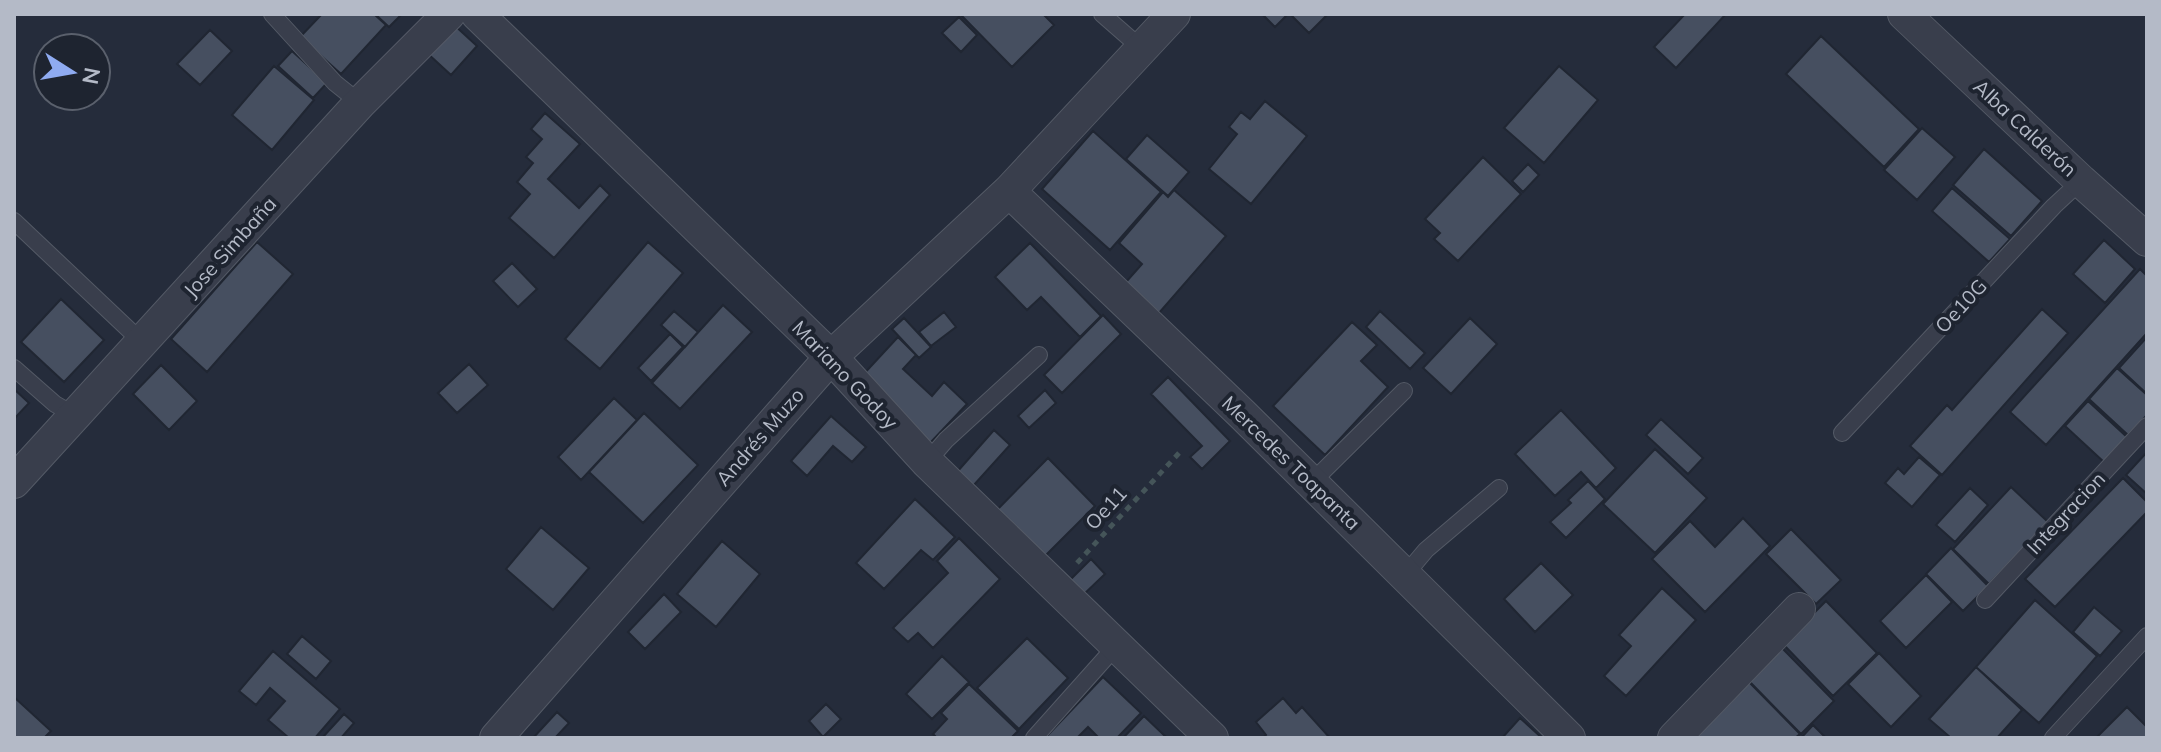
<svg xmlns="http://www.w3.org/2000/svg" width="2161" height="752" font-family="Mulish,sans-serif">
<rect width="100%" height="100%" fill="#252c3b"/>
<path fill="#464f60" stroke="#202632" stroke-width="2" d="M322 14H374L386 25 341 74 300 37Z
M375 14H402L389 27Z
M960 14H1043L1054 25 1012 67Z
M1262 14H1288L1275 27Z
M1290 14H1328L1309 33Z
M1685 14H1726L1676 68 1654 47Z
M959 17 977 35 961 52 942 33Z
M452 23 477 46 451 75 426 52Z
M210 30 232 51 200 85 177 64Z
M1821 36 1919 129 1884 167 1786 74Z
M292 51 327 83 313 98 278 66Z
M274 66 314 100 272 150 232 115Z
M1559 66 1598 100 1544 163 1504 128Z
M1265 101 1307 136 1251 204 1209 169 1237 134 1229 127 1241 112 1250 119Z
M545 113 580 144 548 179 579 208 600 185 610 195 554 258 509 218 530 194 517 182 533 163 526 157 542 139 531 129Z
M1922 128 1955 157 1917 200 1884 170Z
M1093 131 1161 192 1110 250 1042 189Z
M1147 135 1189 172 1168 196 1126 159Z
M1984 149 2042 201 2011 236 1953 185Z
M1483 157 1521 194 1458 261 1434 239 1440 233 1425 219Z
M1528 164 1539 175 1523 192 1512 181Z
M1952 188 2010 239 1989 262 1932 211Z
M1174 190 1226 236 1159 313 1126 282 1142 264 1119 243 1163 192 1168 197Z
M2104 240 2135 269 2105 303 2073 274Z
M257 242 293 274 207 372 171 339Z
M648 242 683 273 600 369 565 339Z
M1030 243 1101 316 1080 337 1041 297 1027 310 995 277Z
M512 263 537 289 518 307 493 281Z
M2140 269 2147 276V333L2046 445 2010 412Z
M61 299 104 340 64 382 21 342Z
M723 305 752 332 680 409 652 383Z
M2042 309 2068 333 1942 475 1910 446 1947 405 1952 410Z
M674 311 698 332 685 347 661 325Z
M1380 311 1425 353 1410 369 1366 327Z
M944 312 956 327 931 346 919 332Z
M1103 315 1121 334 1062 393 1044 375Z
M904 318 931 347 919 358 892 329Z
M1470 318 1497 344 1451 394 1423 368Z
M1352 322 1377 345 1361 361 1388 387 1325 455 1273 406Z
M670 334 683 347 651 381 638 368Z
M898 337 916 355 903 369 932 396 944 382 967 404 930 443 860 378Z
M2147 337V394L2119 368Z
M469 364 488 385 457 413 438 393Z
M161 365 197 401 169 430 133 394Z
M2117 368 2147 395V415L2128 435 2089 399Z
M1168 377 1230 441 1202 469 1190 457 1202 446 1151 394Z
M14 389 29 403 14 419Z
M1045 390 1056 403 1029 428 1018 416Z
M614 398 637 420 581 480 558 457Z
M2088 401 2128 438 2105 463 2065 426Z
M1561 410 1616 468 1596 488 1581 472 1555 496 1515 454Z
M644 413 698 465 643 523 589 472Z
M831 416 866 447 852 462 833 446 807 476 791 461Z
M1661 419 1703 458 1688 474 1646 435Z
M994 430 1010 445 973 486 957 472Z
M1655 449 1707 498 1655 553 1603 504Z
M2147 452V494L2126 475Z
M1919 457 1940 475 1912 507 1885 483 1898 468 1904 474Z
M1048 458 1095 506 1044 557 997 510Z
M2123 478 2147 502V512L2055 607 2025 579Z
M1588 481 1605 499 1566 538 1550 522 1571 503 1568 500Z
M2011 487 2048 522 1989 584 1953 549Z
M1970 488 1988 505 1955 542 1936 525Z
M915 499 955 537 933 560 921 550 884 589 856 563Z
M1743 518 1770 546 1705 612 1652 559 1690 521 1715 547Z
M541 527 589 568 553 610 506 569Z
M1791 529 1841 580 1816 604 1766 554Z
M959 538 1000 579 933 648 918 633 908 642 893 628 948 573 937 561Z
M722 541 760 574 716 627 677 594Z
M1951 548 1988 586 1963 611 1926 574Z
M1091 559 1105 574 1081 597 1067 583Z
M1541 563 1573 595 1535 632 1504 599Z
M1926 575 1952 602 1906 648 1880 621Z
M1662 588 1696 620 1626 696 1604 676 1631 646 1619 635Z
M664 594 681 612 645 649 628 632Z
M2035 600 2097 656 2039 723 1976 667Z
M1826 601 1877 653 1833 696 1783 644Z
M2094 607 2122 631 2100 656 2073 632Z
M302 636 331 661 316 679 287 654Z
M1027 638 1068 678 1019 729 977 688Z
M1782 648 1834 701 1801 734 1749 681Z
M273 651 340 709 315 738H289L268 720 285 701 270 688 256 705 239 691Z
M1879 653 1921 696 1891 727 1848 684Z
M942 656 969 682 932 719 906 694Z
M1976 667 2022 710 1997 738H1951L1929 719Z
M1103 677 1141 713 1117 738H1099L1088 727 1077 738H1045Z
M1748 681 1800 734 1795 738H1700L1695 733Z
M969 684 1018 731 1011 738H937L933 734 947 719 941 713Z
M14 697 51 731 44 738H14Z
M1283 698 1296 713 1302 707 1330 738H1263L1266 735 1256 722Z
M826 704 841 719 823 737 809 721Z
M2127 707 2147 727V738H2096Z
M557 712 569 723 555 738H533Z
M344 714 354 723 341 738H322Z
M1144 716 1167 738H1123Z
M1520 718 1542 738H1502Z
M1813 725 1826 738H1801Z"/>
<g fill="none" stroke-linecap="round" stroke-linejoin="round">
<defs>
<path id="service" d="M272 14 335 83 360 103
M1102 14 1142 49
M14 221 143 343
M14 368 55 404 76 416
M1842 433 2054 206 2081 181
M927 462 946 440 1039 355
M1311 483 1404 391
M1405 575 1426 550 1499 488
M1985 600 2147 426
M1034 738 1117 645
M2053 738 2147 636"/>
<path id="minor" d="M477 14 831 357 927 462 1212 738
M1904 14 2081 181 2147 240
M1009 191 1242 414 1569 738
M14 482 360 103 449 14
M496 738 831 357 1009 191 1174 14
M1674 738 1799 609"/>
</defs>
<use href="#service" stroke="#545a66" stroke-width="18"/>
<use href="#minor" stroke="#545a66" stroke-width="34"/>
<path stroke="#455559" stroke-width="5" stroke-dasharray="6 6" stroke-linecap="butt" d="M1077 563 1180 452"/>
<use href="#service" stroke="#393e4c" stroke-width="16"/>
<use href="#minor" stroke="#393e4c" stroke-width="32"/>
</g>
<g text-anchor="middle" stroke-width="8" stroke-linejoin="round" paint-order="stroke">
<g font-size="20" fill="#b4bac7" stroke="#1e2430">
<text transform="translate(2025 128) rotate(43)" y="7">Alba Calderón</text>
<text transform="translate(230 247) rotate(-48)" y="7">Jose Simbaña</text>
<text transform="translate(1961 306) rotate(-47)" y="7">Oe10G</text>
<text transform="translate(845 375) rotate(46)" y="7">Mariano Godoy</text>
<text transform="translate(760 437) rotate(-49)" y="7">Andrés Muzo</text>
<text transform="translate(1291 463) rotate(44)" y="7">Mercedes Toapanta</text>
<text transform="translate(1106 508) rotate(-47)" y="7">Oe11</text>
<text transform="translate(2066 513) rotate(-47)" y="7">Integracion</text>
</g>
</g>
<rect width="2161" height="752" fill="none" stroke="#b4bac7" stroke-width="32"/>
<g transform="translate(72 72) rotate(101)"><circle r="38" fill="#1e2430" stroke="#5a606c" stroke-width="2"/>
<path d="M0-6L14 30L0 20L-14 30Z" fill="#8fabf1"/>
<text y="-12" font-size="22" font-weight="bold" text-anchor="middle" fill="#b4bac7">N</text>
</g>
</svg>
